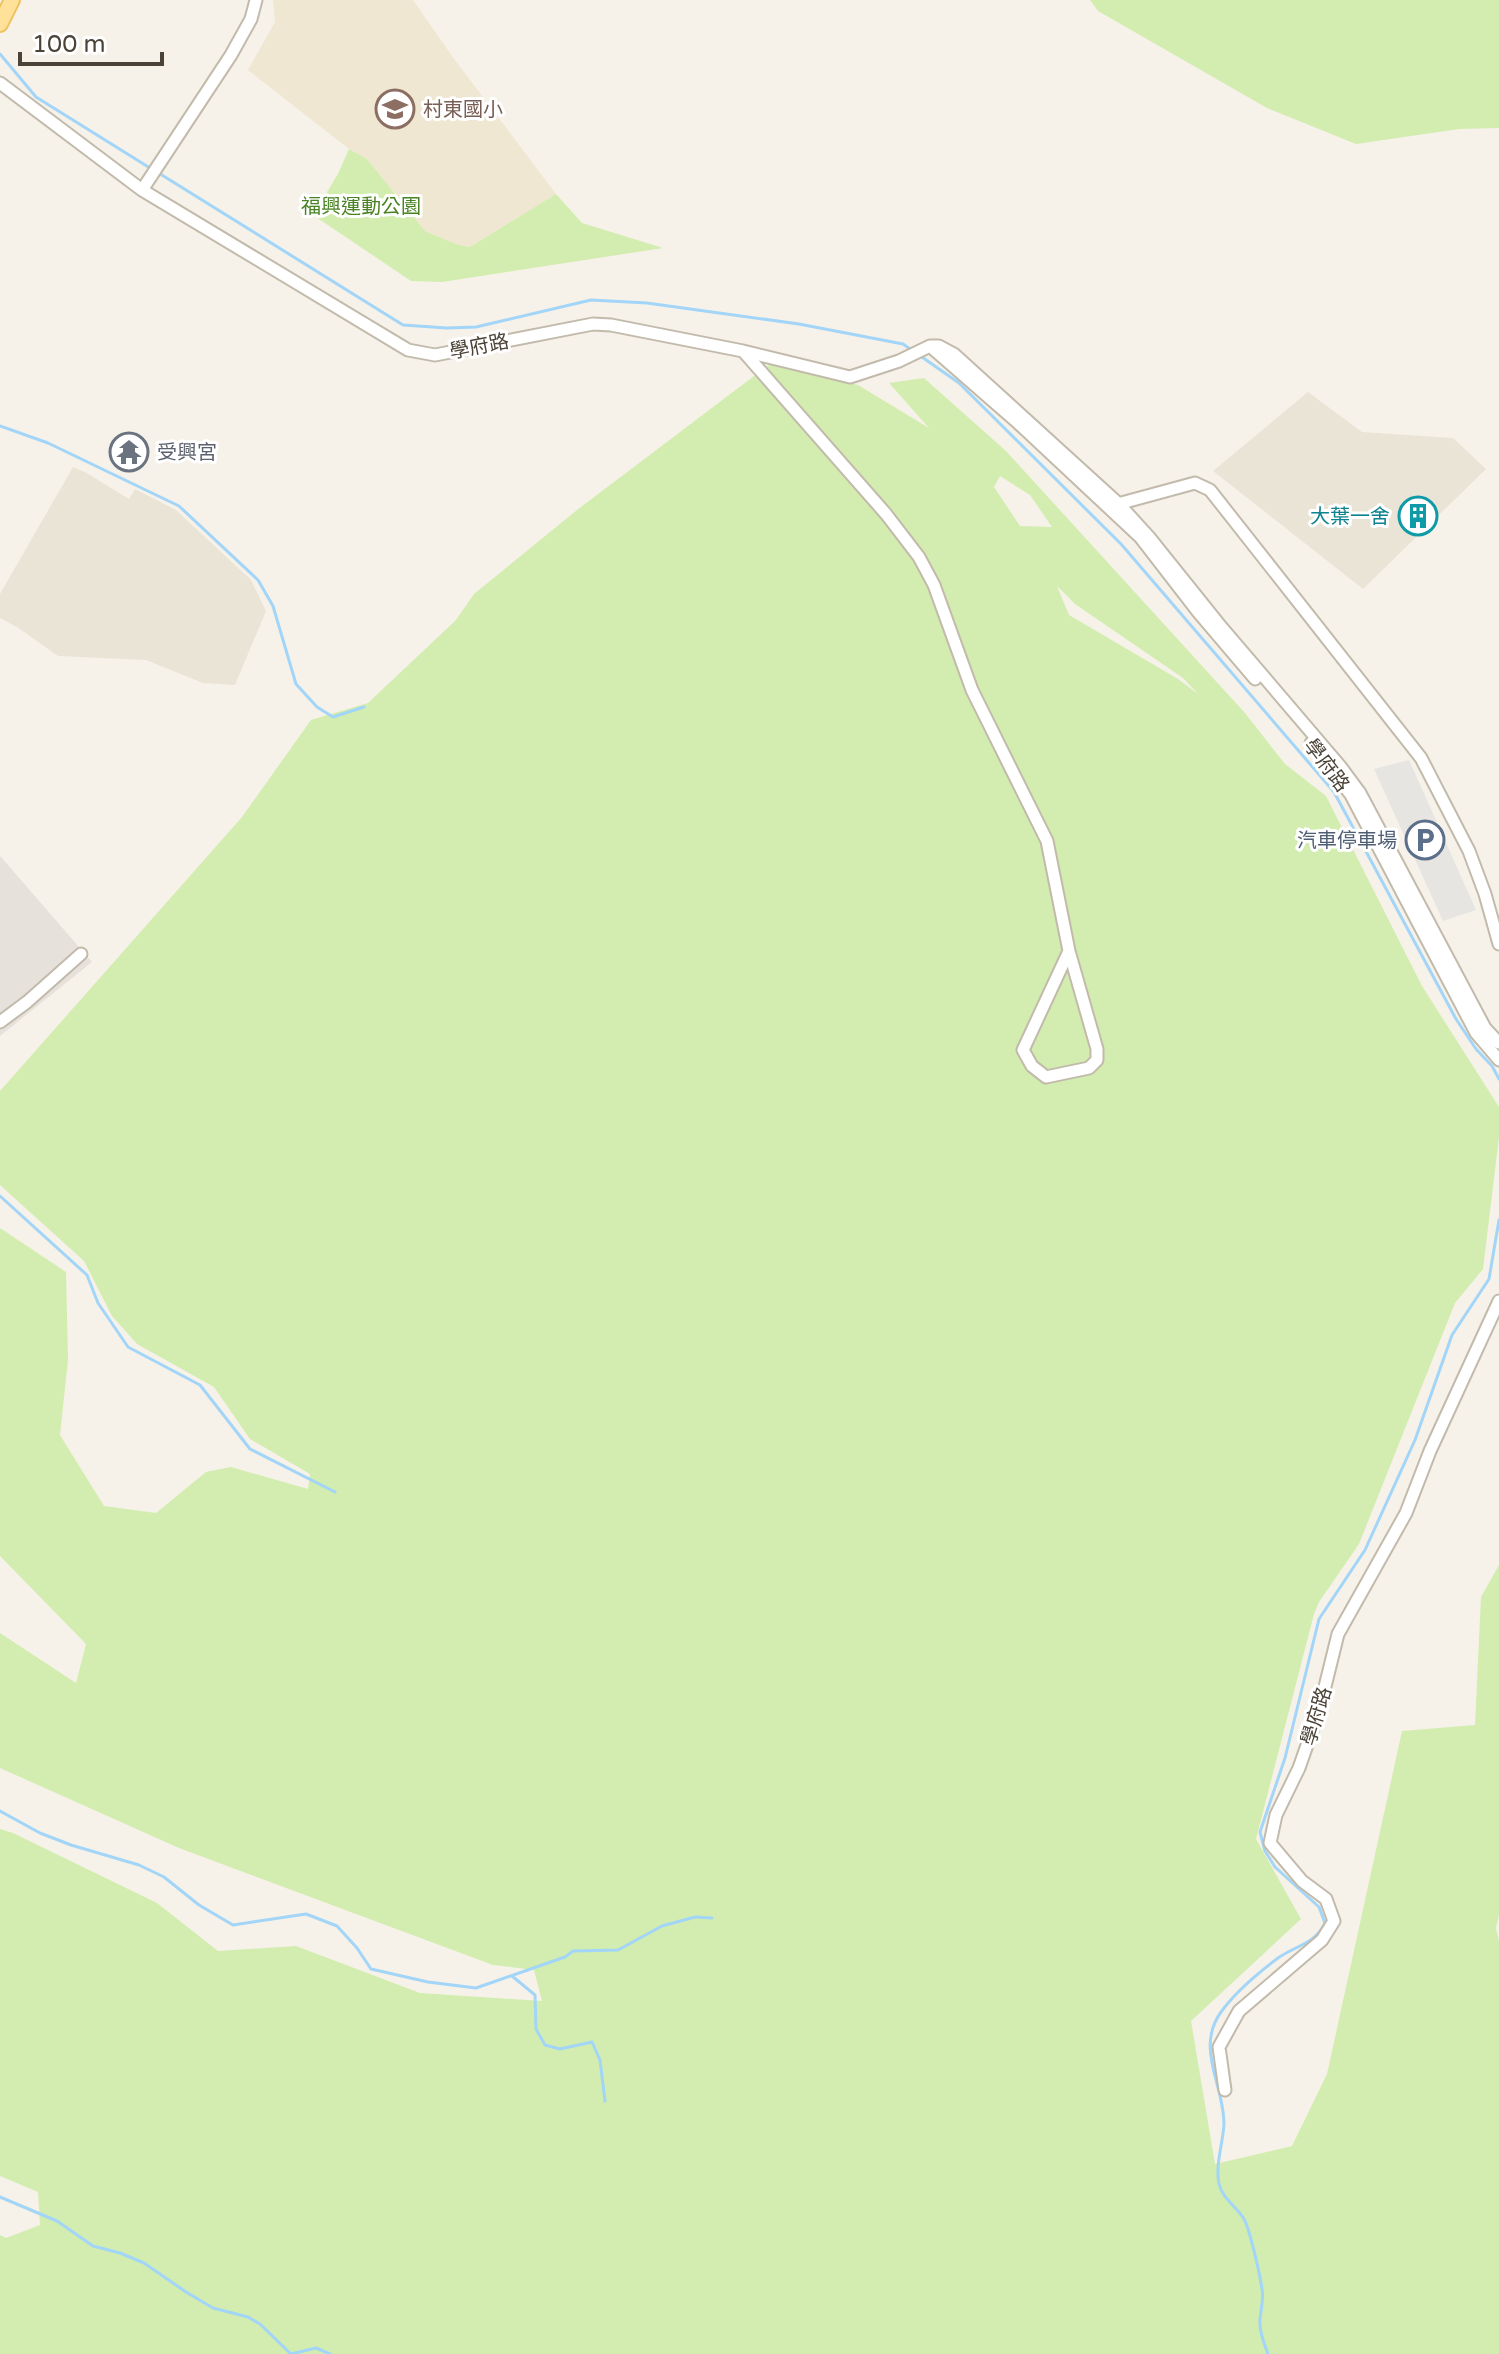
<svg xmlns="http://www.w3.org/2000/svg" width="1499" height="2354" font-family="'Varela Round','Noto Sans TC',sans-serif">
<rect width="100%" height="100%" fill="#f6f2e9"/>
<path fill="#eae4d7" d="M1308 392 1362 432 1453 438 1486 469 1363 589 1213 471Z
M73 467 85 472 129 499 135 489 176 510 251 580 266 611 235 685 203 683 146 660 58 656 17 627 0 618V594Z"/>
<path fill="#e6e1db" d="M0 856 92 962 0 1036Z"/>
<path fill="#f0e7d2" d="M273 0H413L452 56 556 194 470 247 456 244 425 231 367 159 349 149 248 70 275 22Z"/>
<path fill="#d2edaf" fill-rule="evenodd" d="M1090 0H1499V128L1459 129 1356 144 1267 108 1098 11Z
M349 149 367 159 425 231 456 244 470 247 556 194 582 223 663 248 442 282 411 281 313 215 338 174Z
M770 364 858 385 929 428 889 383 924 378 1006 451 1245 713 1285 764 1326 796 1422 986 1499 1107V1137L1483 1269 1455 1303 1359 1544 1319 1602 1314 1614 1256 1839 1301 1919 1191 2021 1215 2164 1292 2146 1327 2074 1402 1731 1475 1725 1481 1597 1499 1565V1915L1496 1928 1499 1941V2354H0V2235L6 2238 40 2225 38 2192 0 2176V1829L13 1833 157 1903 218 1951 296 1946 420 1993 542 2001 534 1970 493 1965 179 1848 0 1768V1633L76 1683 86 1644 0 1556V1228L66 1272 68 1360 60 1435 104 1506 156 1513 206 1472 231 1467 308 1489 310 1474 250 1439 214 1387 137 1344 112 1316 84 1261 0 1185V1091L242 817 311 720 368 703 456 620 474 594 577 510ZM1000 476 1030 495 1052 527 1020 526 994 487ZM1057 586 1075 604 1183 678 1198 694 1178 679 1069 615Z"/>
<path fill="#e7e5e1" d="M1409 760 1476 910 1443 921 1374 769Z"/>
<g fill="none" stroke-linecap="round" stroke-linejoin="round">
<path stroke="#a2d5f7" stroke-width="3" d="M0 54 36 97 150 168
M157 172 403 325 447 328 476 327 591 300 647 303 799 324 903 344 913 351
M919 355 959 383 1121 544 1334 792 1456 1019 1476 1049 1492 1066 1499 1079
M0 426 48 443 179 506 258 580 273 606 296 684 317 707 333 717 364 707
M0 1196 87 1275 98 1303 128 1347 200 1385 250 1449 335 1492
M0 1811 40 1833 71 1845 139 1865 164 1877 199 1905 233 1925 306 1914 337 1926 357 1948 371 1969 428 1982 476 1988 565 1957 573 1951 618 1950 662 1926 695 1917 712 1918
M512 1976 535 1995 536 2029 545 2045 560 2049 592 2042 600 2060 605 2101
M0 2197 57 2221 93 2246 120 2253 144 2263 186 2292 213 2308 248 2317 260 2324 291 2354 316 2348 330 2354
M1268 2354C1264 2343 1259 2331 1260 2319 1261 2308 1264 2300 1262 2289 1260 2275 1250 2230 1244 2219 1237 2207 1222 2198 1219 2184 1215 2165 1223 2143 1224 2124 1224 2085 1195 2048 1221 2012 1236 1991 1258 1973 1278 1958 1297 1945 1315 1944 1325 1923L1319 1907 1275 1867 1265 1851 1260 1832 1285 1758 1319 1619 1365 1550 1415 1440 1452 1335 1489 1279 1499 1220"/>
<defs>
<path id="minor" d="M0 83 142 190 408 350 435 355 593 324 611 325 743 351 850 377 899 361 930 346H939L954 354 1119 504 1149 537 1218 623 1340 766 1360 793 1485 1028 1499 1043
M142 190 231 55 251 19 256 0
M930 346 1016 421 1140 537 1198 612 1255 679
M744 352 886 514 919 557 934 585 972 690 1047 841 1069 951 1097 1049V1060L1089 1068 1046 1077 1032 1066 1023 1050 1069 951
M1114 505 1195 483 1210 490 1421 758 1469 851 1485 894 1499 944
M1311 743 1351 795 1476 1033 1499 1060
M0 1022 27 1002 81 954
M1225 2090 1219 2047 1239 2011 1322 1940 1334 1921 1326 1899 1302 1881 1270 1843 1276 1815 1299 1768 1319 1711 1338 1634 1406 1513 1430 1451 1499 1301"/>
<path id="major" d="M0 24 12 0"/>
</defs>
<use href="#minor" stroke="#c2baab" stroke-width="15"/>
<use href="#major" stroke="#eec25f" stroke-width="18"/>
<use href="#minor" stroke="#fff" stroke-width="11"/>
<use href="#major" stroke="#ffe199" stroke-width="14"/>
</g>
<defs>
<symbol id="school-ring" viewBox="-11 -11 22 22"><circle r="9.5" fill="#fff" stroke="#8d6e63" stroke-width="1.5"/><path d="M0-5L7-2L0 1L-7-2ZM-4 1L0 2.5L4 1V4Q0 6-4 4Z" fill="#8d6e63"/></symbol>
<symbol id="temple-ring" viewBox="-11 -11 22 22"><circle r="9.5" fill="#fff" stroke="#6b7280" stroke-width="1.5"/><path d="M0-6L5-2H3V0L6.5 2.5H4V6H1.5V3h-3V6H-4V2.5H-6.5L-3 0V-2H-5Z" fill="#6b7280"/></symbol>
<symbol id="building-ring" viewBox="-11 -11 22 22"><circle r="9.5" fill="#fff" stroke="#0f9aa8" stroke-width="1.5"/><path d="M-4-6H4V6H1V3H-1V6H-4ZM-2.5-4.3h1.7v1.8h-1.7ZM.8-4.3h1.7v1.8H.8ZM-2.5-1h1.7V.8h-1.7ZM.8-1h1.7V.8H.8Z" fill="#0f9aa8"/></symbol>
<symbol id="parking-ring" viewBox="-11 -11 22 22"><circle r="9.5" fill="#fff" stroke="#5c6f8a" stroke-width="1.5"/><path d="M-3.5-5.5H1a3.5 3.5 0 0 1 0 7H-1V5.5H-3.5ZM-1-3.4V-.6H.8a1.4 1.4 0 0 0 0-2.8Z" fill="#5c6f8a"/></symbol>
</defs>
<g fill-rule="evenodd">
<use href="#school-ring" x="373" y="87" width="44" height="44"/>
<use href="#temple-ring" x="107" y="430" width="44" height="44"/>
<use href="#building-ring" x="1396" y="494" width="44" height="44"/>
<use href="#parking-ring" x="1403" y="818" width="44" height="44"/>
</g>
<g text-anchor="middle" stroke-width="6" stroke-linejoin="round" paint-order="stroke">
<g font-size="20" fill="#785e54" stroke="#fff" text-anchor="start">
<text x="423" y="116">村東國小</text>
</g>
<g font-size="20" fill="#498324" stroke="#fff">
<text x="361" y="213">福興運動公園</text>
</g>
<g font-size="20" fill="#4b4337" stroke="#fff">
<text transform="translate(479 346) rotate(-11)" y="7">學府路</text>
<text transform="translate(1327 765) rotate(53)" y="7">學府路</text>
<text transform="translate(1316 1716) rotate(-73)" y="7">學府路</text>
</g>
<g font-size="20" fill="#5b616d" stroke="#fff" text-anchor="start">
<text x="157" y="459">受興宮</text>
</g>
<g font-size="20" fill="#0d838f" stroke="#fff" text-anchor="end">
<text x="1390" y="523">大葉一舍</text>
</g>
<g font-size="20" fill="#4e5e75" stroke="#fff" text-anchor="end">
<text x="1397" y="847">汽車停車場</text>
</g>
</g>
<path d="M20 52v12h142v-12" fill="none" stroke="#4b4337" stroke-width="4"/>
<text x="32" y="52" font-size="24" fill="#4b4337" stroke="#ffffff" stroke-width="6" paint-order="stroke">100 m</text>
</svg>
